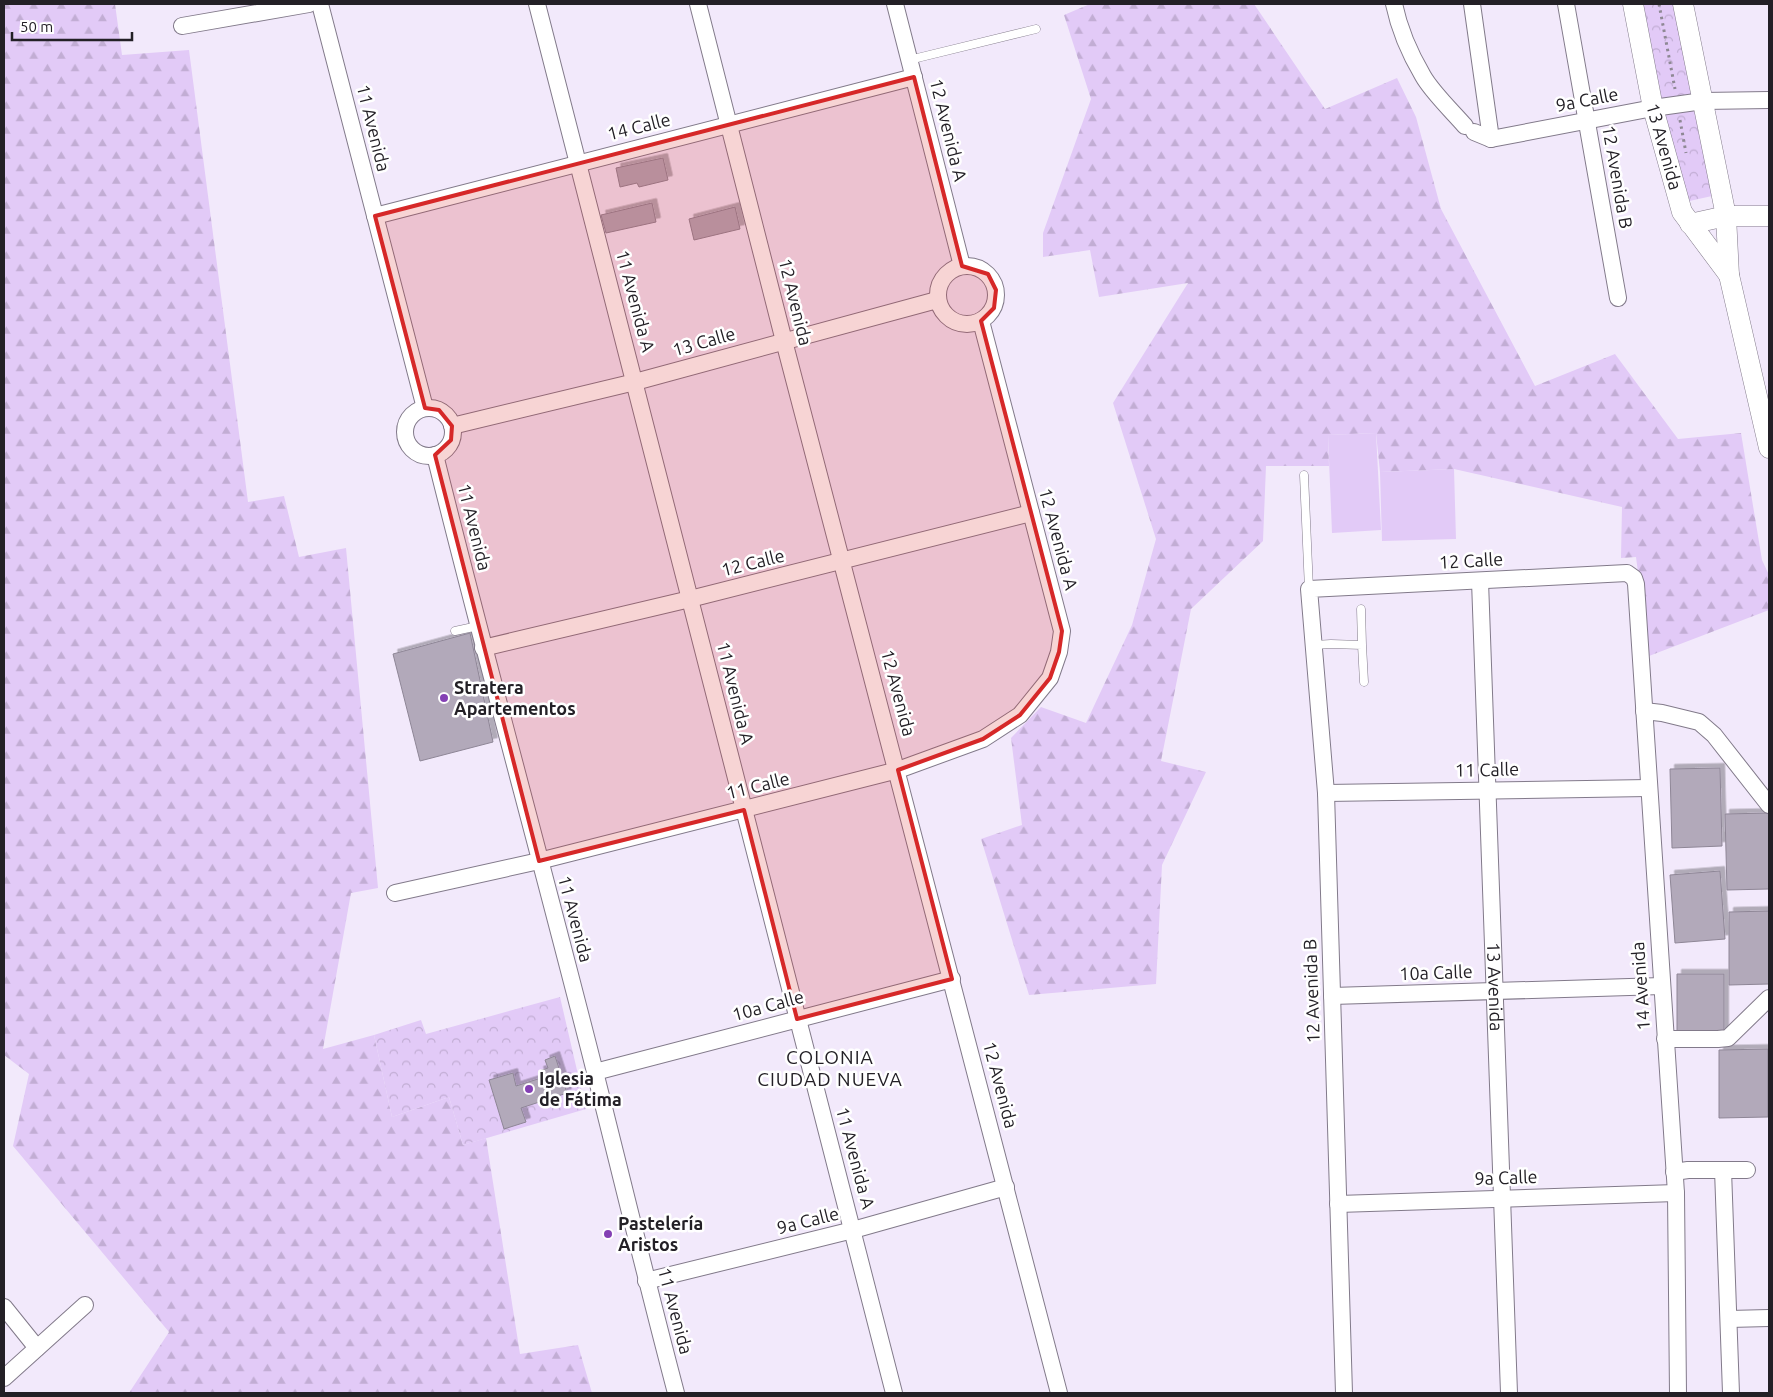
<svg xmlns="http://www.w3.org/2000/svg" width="1773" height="1397" font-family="Ubuntu,sans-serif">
<defs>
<pattern id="forest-firs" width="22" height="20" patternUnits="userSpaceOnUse" patternTransform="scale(1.25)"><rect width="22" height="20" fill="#e2caf7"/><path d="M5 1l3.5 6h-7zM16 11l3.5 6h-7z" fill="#c2add4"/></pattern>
<pattern id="park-crowns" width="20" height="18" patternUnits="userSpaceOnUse" patternTransform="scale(1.25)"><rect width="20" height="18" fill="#e2caf7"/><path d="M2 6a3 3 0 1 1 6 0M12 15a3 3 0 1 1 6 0" fill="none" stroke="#c2add4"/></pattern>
<filter id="shadow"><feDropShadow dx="4.5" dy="-4.5" stdDeviation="0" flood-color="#0004"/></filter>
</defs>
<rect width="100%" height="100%" fill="#f2e9fb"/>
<path fill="#e2caf7" d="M1376 433 1381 530 1332 533 1328 435Z
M1454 469 1456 539 1382 541 1380 472Z"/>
<path fill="url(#forest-firs)" d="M4 4H115L122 55 189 50 248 502 284 496 299 557 346 548 378 888 351 893 323 1049 374 1035 392 1117 449 1097 463 1145 486 1138 520 1354 578 1345 592 1393H129L169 1332 13 1146 29 1074 4 1055Z
M1090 4H1254L1325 109 1397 78 1416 117 1441 209 1535 386 1615 354 1678 439 1741 433 1762 560 1769 575V610L1649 656 1636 557 1621 558 1622 507 1454 469 1380 472 1376 433 1328 435 1329 466H1266L1263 541 1191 609 1161 761 1206 772 1162 865 1156 984 1029 995 981 839 1022 825 1011 738 1041 707 1086 723 1132 625 1156 539 1113 403 1188 283 1099 297 1090 250 1043 257V233L1091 99 1064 15Z"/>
<path fill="url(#park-crowns)" d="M1641 4H1677L1712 196 1676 204Z
M560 997 586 1109 463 1145 449 1097 392 1117 374 1035 421 1020 426 1034Z"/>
<path fill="#b2a9ba" stroke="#8e8696" filter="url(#shadow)" d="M663 158 668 180 639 187 637 183 620 187 616 168Z
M652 203 656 222 606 233 601 215Z
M735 207 740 229 694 240 689 219Z
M470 633 493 742 420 761 393 654Z
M1720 768 1722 846 1672 848 1670 769Z
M1769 813V889L1727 890 1725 814Z
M1720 871 1725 939 1675 943 1670 875Z
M1769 911V984L1729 985V912Z
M1677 974H1724V1033H1677Z
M1768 1049V1117L1719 1118V1050Z
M555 1056 567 1093 521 1108 526 1122 504 1129 489 1080 513 1073 516 1086 541 1078 539 1071 548 1068 545 1060Z"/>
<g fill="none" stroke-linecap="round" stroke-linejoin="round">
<defs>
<path id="service" d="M909 60 1036 29
M1304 475 1309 589
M455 631 478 626
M1314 645 1331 644 1362 645 1361 609
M1362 645 1364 682"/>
<g id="minor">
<path d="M320 4 425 408"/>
<path d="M537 4 894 1393"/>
<path d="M698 4 784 341 1059 1393"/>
<path d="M895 4 962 266"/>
<path d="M1394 4C1399 28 1410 54 1423 76 1432 92 1452 111 1465 126"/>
<path d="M1472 4 1491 139"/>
<path d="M1566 4 1618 298"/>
<path d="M182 26 309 4"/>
<path d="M1474 132 1491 139 1653 108 1703 101 1769 100"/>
<path d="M375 216 914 77"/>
<circle cx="967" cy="295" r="29"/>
<circle cx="429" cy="432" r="24"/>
<path d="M452 426 635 382 937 300"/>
<path d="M435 455C486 661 543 866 595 1072 622 1179 648 1287 676 1393"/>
<path id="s1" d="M1480 581 1509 1393"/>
<path d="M483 648 690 599 1031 513"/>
<path d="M1644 711 1662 713 1699 722 1714 735 1769 805"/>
<path d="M1326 793 1648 788"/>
<path d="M395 893 539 861 898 770 983 739 1020 715 1050 678 1059 652 1062 631 981 321"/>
<path d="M1332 996 1662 986"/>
<path d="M1665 1039H1718L1728 1038 1769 998"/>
<path d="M595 1072 952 979"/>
<path d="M1723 1170 1731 1393"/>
<path d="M1674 1172 1688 1170H1747"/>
<path d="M1338 1204 1676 1193"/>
<path d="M646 1281 853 1230 1006 1187"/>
<path d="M4 1307 37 1348"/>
<path d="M1729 1319 1769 1318"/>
<path d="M4 1378 85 1305"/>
<path d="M1344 1393 1326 793 1309 589 1627 573 1634 578 1636 584 1676 1193 1678 1393"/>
</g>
<g id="tertiary">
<path id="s2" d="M1633 4 1653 108 1682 212 1729 275"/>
<path d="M1683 4 1726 216 1729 275 1769 448"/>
<path d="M1690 224 1726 216H1769"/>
</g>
</defs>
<use href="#service" stroke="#827a8a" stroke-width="9"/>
<use href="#minor" stroke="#827a8a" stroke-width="18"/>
<use href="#tertiary" stroke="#827a8a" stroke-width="21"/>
<path stroke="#8e8894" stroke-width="3" stroke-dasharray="2.5 4" stroke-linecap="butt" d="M1659 4 1675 89
M1680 120 1686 153"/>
<use href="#service" stroke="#fff" stroke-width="8"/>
<use href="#minor" stroke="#fff" stroke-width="16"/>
<use href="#tertiary" stroke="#fff" stroke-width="20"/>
</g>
<path fill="#d62828" fill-opacity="0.2" stroke="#d62828" stroke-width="4" stroke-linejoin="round" d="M914 77 962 266 988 274 996 290 994 308 981 321 1062 631 1059 652 1050 678 1020 715 983 739 898 770 952 979 797 1019 744 810 539 861 435 455 451 440 452 426 439 410 425 408 375 216Z"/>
<g fill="#8440b4" stroke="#fff" stroke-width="2">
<circle cx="444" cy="698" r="5"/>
<circle cx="529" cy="1089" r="5"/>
<circle cx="608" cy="1234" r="5"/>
</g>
<g text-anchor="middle" stroke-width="5" stroke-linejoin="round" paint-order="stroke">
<g font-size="18" fill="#232026" stroke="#fff">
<text transform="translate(1587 100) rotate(-11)" y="6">9a Calle</text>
<text transform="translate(639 127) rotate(-14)" y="6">14 Calle</text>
<text transform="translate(373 128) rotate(76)" y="6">11 Avenida</text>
<text transform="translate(948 130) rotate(76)" y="6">12 Avenida A</text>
<text dy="6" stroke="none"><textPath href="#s2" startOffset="146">13 Avenida</textPath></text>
<text transform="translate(1617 177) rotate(80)" y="6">12 Avenida B</text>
<text transform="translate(635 301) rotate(75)" y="6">11 Avenida A</text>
<text transform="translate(795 302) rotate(76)" y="6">12 Avenida</text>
<text transform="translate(704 342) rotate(-16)" y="6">13 Calle</text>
<text transform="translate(474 527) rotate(76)" y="6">11 Avenida</text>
<text transform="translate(1058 539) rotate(75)" y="6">12 Avenida A</text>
<text transform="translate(1471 561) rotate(-3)" y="6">12 Calle</text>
<text transform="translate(753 563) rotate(-14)" y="6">12 Calle</text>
<text transform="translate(735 693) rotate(76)" y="6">11 Avenida A</text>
<text transform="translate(898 693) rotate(75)" y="6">12 Avenida</text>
<text transform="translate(1487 770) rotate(-1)" y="6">11 Calle</text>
<text transform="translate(758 786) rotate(-14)" y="6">11 Calle</text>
<text transform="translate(575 919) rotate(75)" y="6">11 Avenida</text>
<text transform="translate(1436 973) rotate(-2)" y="6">10a Calle</text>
<text transform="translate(1641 986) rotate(-94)" y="6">14 Avenida</text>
<text dy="6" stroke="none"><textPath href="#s1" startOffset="406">13 Avenida</textPath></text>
<text transform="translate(1312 991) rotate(-92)" y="6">12 Avenida B</text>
<text transform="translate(768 1006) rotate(-15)" y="6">10a Calle</text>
<text transform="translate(1000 1085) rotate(75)" y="6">12 Avenida</text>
<text transform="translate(855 1158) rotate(75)" y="6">11 Avenida A</text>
<text transform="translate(1506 1178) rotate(-2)" y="6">9a Calle</text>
<text transform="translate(808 1221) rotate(-14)" y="6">9a Calle</text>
<text transform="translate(675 1311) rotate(75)" y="6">11 Avenida</text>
</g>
<g font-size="18" font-weight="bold" fill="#232026" stroke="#fff" text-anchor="start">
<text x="454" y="694">Stratera<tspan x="454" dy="21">Apartementos</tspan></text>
<text x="539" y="1085">Iglesia<tspan x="539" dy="21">de Fátima</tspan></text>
<text x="618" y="1230">Pastelería<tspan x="618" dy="21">Aristos</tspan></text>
</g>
<g font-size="19" letter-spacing="1" fill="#232026" stroke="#fff">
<text x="830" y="1064">COLONIA<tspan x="830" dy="22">CIUDAD NUEVA</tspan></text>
</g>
</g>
<rect width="1773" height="1397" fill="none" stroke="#232026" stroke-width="10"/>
<path d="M12 32v8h120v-8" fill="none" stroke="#232026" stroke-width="2.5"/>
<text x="20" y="32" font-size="15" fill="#232026" stroke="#ffffff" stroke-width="4" paint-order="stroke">50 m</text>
</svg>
